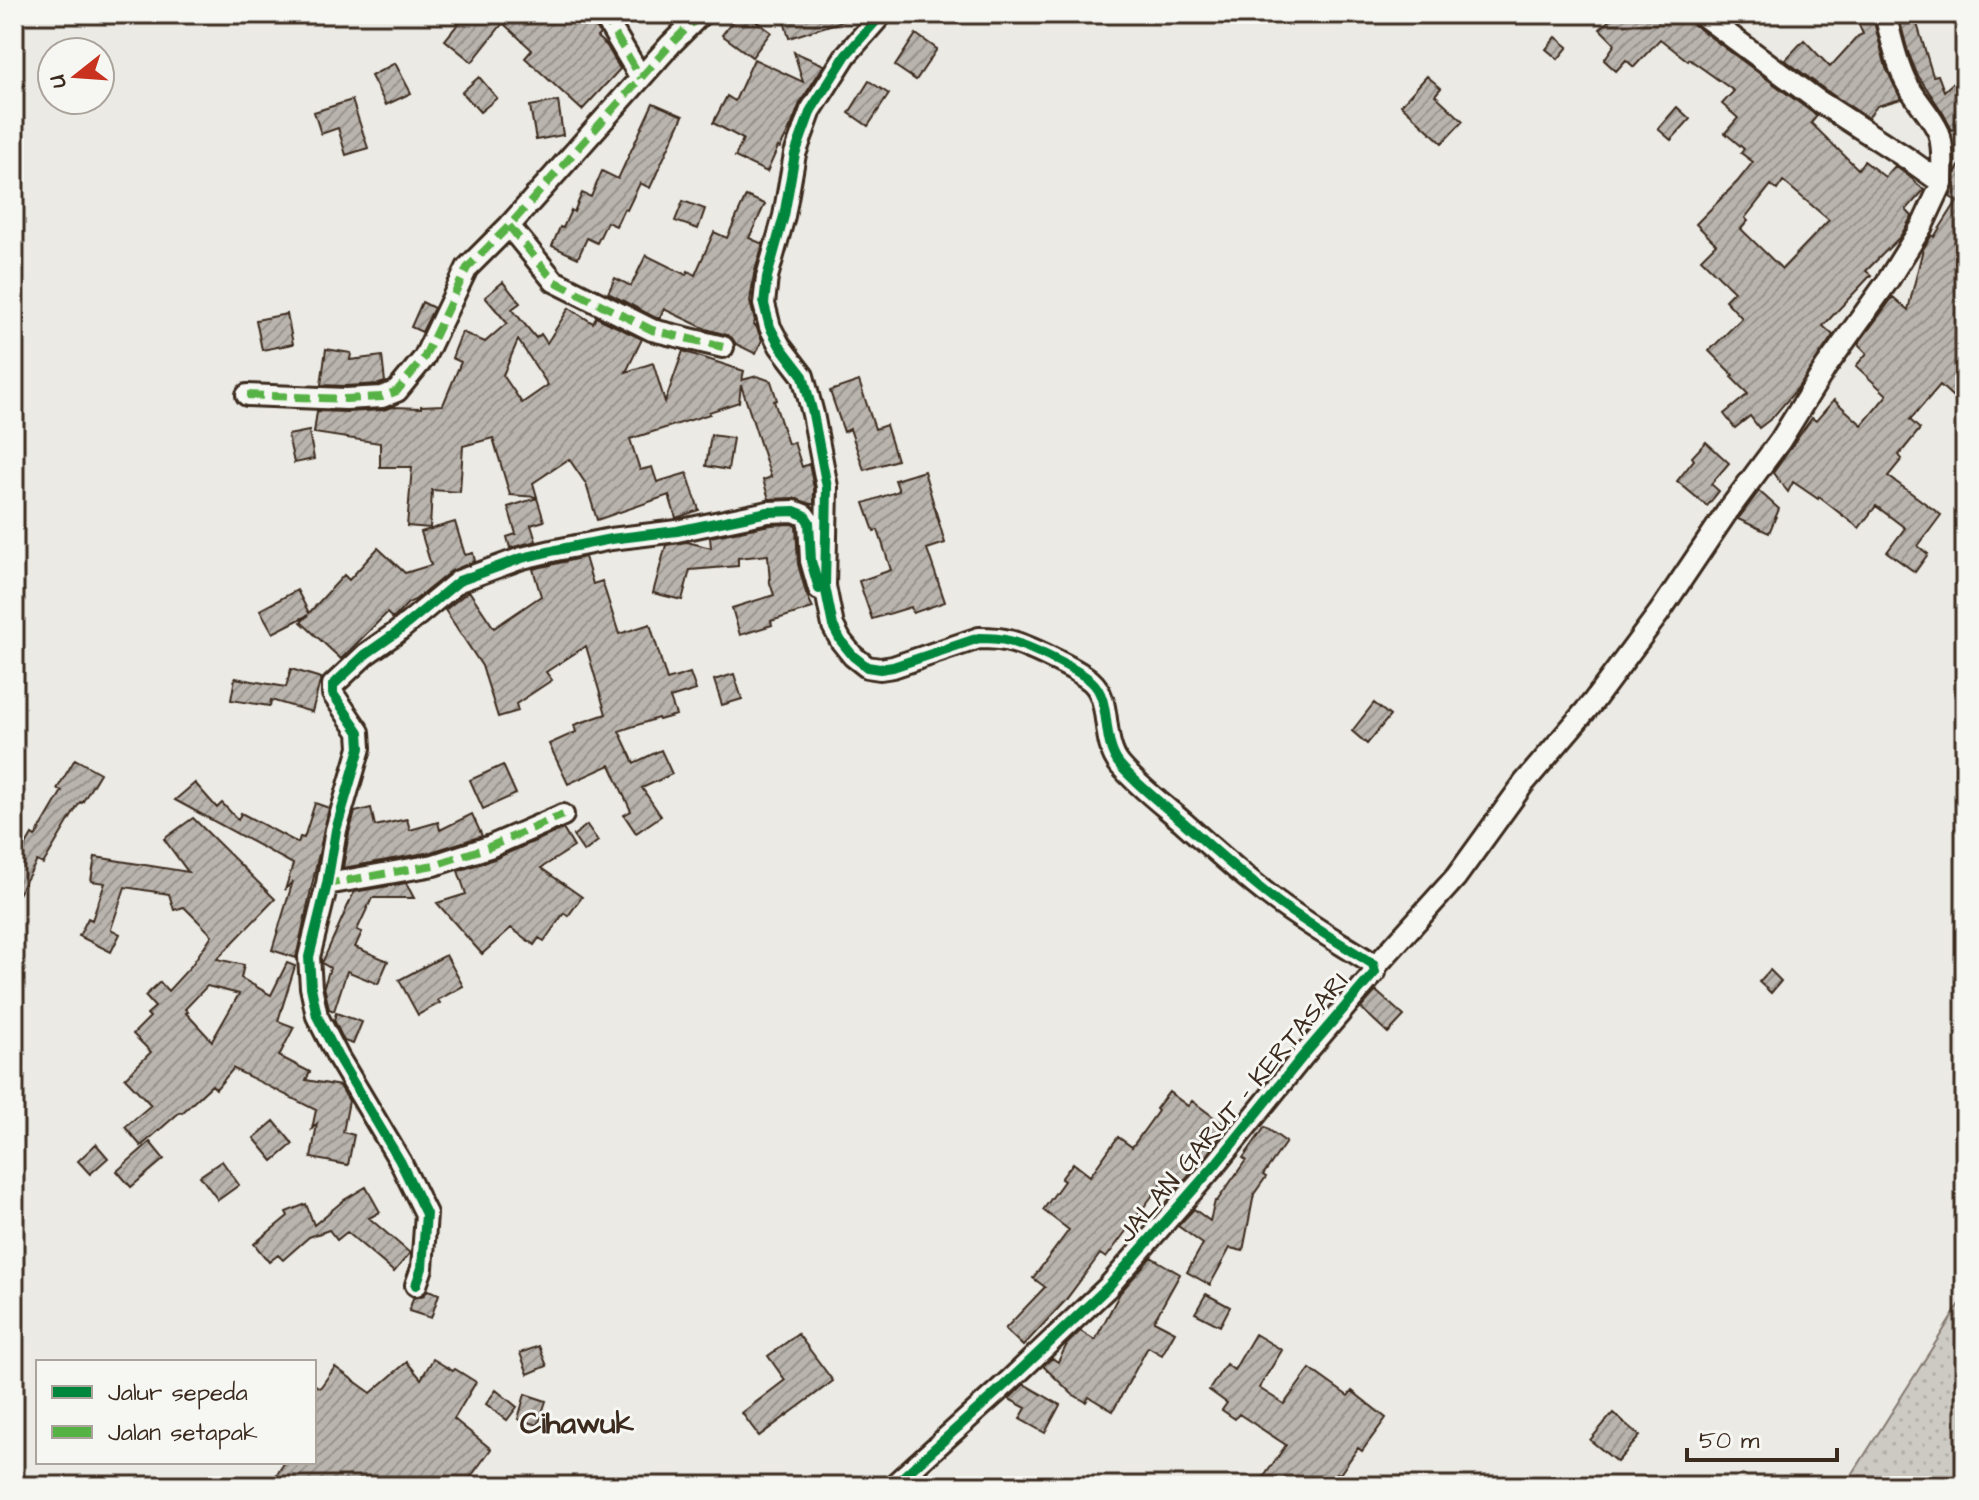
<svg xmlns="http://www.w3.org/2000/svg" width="1979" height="1500" font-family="'Architects Daughter',sans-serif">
<defs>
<pattern id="grass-dots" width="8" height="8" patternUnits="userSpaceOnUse" patternTransform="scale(2)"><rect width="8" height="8" fill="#cdcac4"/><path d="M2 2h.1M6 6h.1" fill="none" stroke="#b1aea8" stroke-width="1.8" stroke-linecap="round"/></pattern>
<pattern id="building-hatch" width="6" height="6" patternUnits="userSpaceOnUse" patternTransform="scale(2)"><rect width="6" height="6" fill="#bab4ae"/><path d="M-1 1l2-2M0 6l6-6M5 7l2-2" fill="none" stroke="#98938d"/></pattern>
</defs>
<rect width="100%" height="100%" fill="#ebeae5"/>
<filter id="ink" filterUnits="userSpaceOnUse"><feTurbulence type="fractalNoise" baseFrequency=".0125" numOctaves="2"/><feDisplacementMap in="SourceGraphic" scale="16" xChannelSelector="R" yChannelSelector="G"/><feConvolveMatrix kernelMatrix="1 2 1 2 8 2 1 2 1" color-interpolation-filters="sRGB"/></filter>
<g filter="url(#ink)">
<path fill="url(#grass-dots)" stroke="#847a71" stroke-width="2" d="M1965 1296V1486H1848L1852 1475Z"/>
<path fill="url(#building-hatch)" stroke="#3b2a1e" stroke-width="2" fill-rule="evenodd" d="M466 14H585L591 20 600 34 597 37 607 46 620 69 582 110 525 58 532 50 503 23 472 62 445 40Z
M738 14H746L771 32 752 57 722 35Z
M782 14H852V18L789 38Z
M1616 14H1688L1693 24 1817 116 1811 123 1858 169 1864 161 1885 177 1895 166 1910 177 1924 190 1906 210 1912 216 1900 237 1866 271 1871 275 1823 326 1833 335 1797 389 1772 418 1759 428 1750 416 1735 428 1724 414 1748 394 1731 377 1733 375 1709 351 1742 318 1725 300 1734 291 1701 259 1716 244 1696 224 1737 182 1753 162 1741 153 1744 149 1725 133 1738 118 1722 104 1734 91 1689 59 1688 61 1660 39 1634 67 1626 60 1616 71 1604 60 1615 44 1600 29ZM1783 181 1829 220 1782 269 1741 229 1748 221 1745 218 1771 185 1777 190Z
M1854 14H1872L1886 68 1901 99 1877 106 1868 118 1824 89 1785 60 1804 40 1830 67 1858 36 1863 34Z
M1898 14H1914L1933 76 1938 75 1944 91 1965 72V118L1955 123 1957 128 1952 130 1943 113 1917 74 1908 52Z
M916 34 937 49 916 80 895 66Z
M1556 37 1568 47 1558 59 1546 49Z
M794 52 824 65 800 103 792 124 780 148 778 147 767 172 735 157 743 139 713 123 727 96 735 101 754 59 803 82Z
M395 63 411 93 386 105 371 76Z
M1427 76 1441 88 1435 95 1463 121 1442 143 1401 105Z
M479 77 497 98 480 112 462 92Z
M869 81 889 94 868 126 849 113Z
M352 100 368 148 346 155 338 128 321 134 314 112Z
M558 101 563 135 536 140 530 106Z
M653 103 683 116 650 188 640 183 627 210 624 209 616 226 607 222 597 243 587 238 578 258 552 246 560 227 563 228 571 210 574 212 582 193 591 197 602 171 618 179Z
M1677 107 1690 119 1671 140 1658 129Z
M1965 157V408L1940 385 1910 420 1920 429 1899 455 1902 459 1888 476 1941 515 1918 546 1928 554 1915 572 1887 552 1905 528 1876 506 1859 528 1819 497 1818 499 1793 482 1788 492 1773 473 1812 418 1816 421 1834 400 1862 425 1887 395 1856 366 1867 353 1858 344 1893 297 1908 310 1923 249 1932 235 1934 237 1957 201 1950 197 1955 184V173Z
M746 196 765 204 749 238 763 244 754 274 750 302 755 321 753 325 756 326 762 340 756 354 736 344 732 338 727 335 706 329 664 309 660 318H656L608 293 615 278 631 286 646 255 686 275 688 271 695 275 714 232 727 238Z
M683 201 705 209 698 229 675 221Z
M503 282 520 303 512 309 536 338 541 334 547 343 569 308 593 323 596 317 642 339 626 372 653 363 665 402 683 351 744 371 742 380 757 376 771 381 777 400 774 401 788 444 794 442 802 467 809 464 814 488V504H811L794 498 769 499 763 480 771 477 741 385 739 402 709 412 710 414 630 439 640 470 652 467 657 482 687 473 699 510 676 518 669 495 597 520 586 484 569 459 533 483 537 497 510 495 493 438 463 446 460 492 432 490 430 528 407 526 412 467H380V443L314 433 317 411 347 412 383 410 393 407 421 408V406L443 405 461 362 452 358 462 332 485 342 507 323 485 297ZM518 340 548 385 522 403 503 375Z
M422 302 434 308 422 332 411 327Z
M287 314 293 344 262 350 256 320Z
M326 349 351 353 350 360 382 356 385 382 379 384 346 386 321 385Z
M859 381 875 429 886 425 897 460 864 470 850 429 844 432 830 391Z
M309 431 314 459 294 463 288 435Z
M711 435 733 438 728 470 706 466Z
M1706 442 1729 463 1711 484 1719 491 1707 506 1677 481 1694 460 1692 457Z
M924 471 945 543 927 549 945 602 913 613 911 607 872 619 859 581 891 570 878 530 874 531 864 503 899 491 895 480Z
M1759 491 1779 509 1769 533 1738 519Z
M537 498 544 521 531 525 536 541 510 548 507 537 516 534 508 507Z
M455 522 465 555 473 553 475 561 451 571 415 600 408 603 393 619 387 613 341 659 301 622 308 615 273 633 260 610 297 590 309 613 344 575 349 580 378 548 405 573 431 565 421 532Z
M792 524 796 526 798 564 806 593 813 608 771 621 772 625 740 635 732 608 774 595 770 583 768 555 738 558V566L690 570 682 600 653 593 666 545 687 542 711 548 710 537 770 525Z
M585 557 593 584 602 581 619 634 650 624 667 680 690 673 696 690 670 698 676 715 659 720 658 718 619 731 634 763 661 750 672 774 642 788 661 816 636 833 624 815 631 811 610 765 568 784 549 744 576 732 574 725 606 714 586 646 546 672 552 680 516 704 518 711 498 717 482 666 445 610 469 591 494 628 541 596 533 569Z
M291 669 321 678 312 712 271 700 270 706 231 700 235 678 286 687Z
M734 674 742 699 722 705 714 680Z
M1374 703 1390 716 1367 744 1352 731Z
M75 759 100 773 82 803 80 802 43 864 37 861 14 901V866L32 835 35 837 62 791 57 789Z
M503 765 516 794 483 809 470 780Z
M195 783 217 808 222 803 238 820 241 813 298 843 300 837 304 838 315 803 329 808 296 958 272 950 293 881 285 890 293 864 175 800Z
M371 808 375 826 407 819 410 830 438 822 440 830 472 814 482 836 431 852 343 868 349 833 355 812Z
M193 818 275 899 217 959 244 965 241 978 271 995 287 963 295 966 278 1021 294 1027 279 1056 310 1072 306 1080 340 1086 349 1101 343 1132 354 1135 348 1165 311 1158 317 1124 312 1129 316 1110 232 1068 233 1069 216 1089 212 1085 182 1113 180 1112 141 1146 125 1127 151 1105 125 1078 151 1052 133 1034 150 1017 147 1014 155 1007 145 996 160 982 168 991 191 966 212 935 184 907 174 910 169 894 125 887 111 929 120 934 111 952 79 936 88 918 92 920 105 883 91 881 95 857 188 872 164 839ZM207 986 239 994 212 1041 186 1013 188 1012 185 1009Z
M587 825 598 841 584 852 573 836Z
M563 829 574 847 541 868 582 897 568 916 564 913 544 941 539 938 534 945 511 928 482 954 437 903 466 894 458 871 494 859Z
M406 883 414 898H372L357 930 362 932 355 947 388 961 378 984 347 971 334 1011 329 1009 324 986 330 968 322 963 354 892Z
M446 955 463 986 438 1000 440 1003 418 1015 399 980Z
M1770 970 1781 981 1771 993 1759 982Z
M1376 991 1404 1016 1388 1033 1361 1008Z
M336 1013 362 1022 353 1044 344 1041 334 1020Z
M1169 1092 1188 1106 1192 1101 1227 1127 1205 1157 1177 1188 1164 1180 1106 1258 1100 1254 1065 1301 1023 1346 1005 1329 1045 1287 1033 1278 1069 1230 1043 1210 1064 1181 1061 1179 1073 1163 1090 1176 1118 1137 1132 1147 1158 1111 1156 1109Z
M274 1121 293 1144 273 1161 254 1138Z
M1265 1127 1286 1142 1263 1175 1266 1177 1254 1194 1243 1251 1230 1248 1210 1285 1187 1272 1203 1244 1178 1226 1194 1209 1210 1221 1215 1201H1217L1246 1160 1243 1158Z
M150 1142 164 1159 131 1187 117 1171Z
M96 1144 108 1158 90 1174 78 1161Z
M222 1161 239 1185 218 1200 200 1176Z
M366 1187 380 1212 369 1218 410 1253 394 1272 347 1232 337 1240 329 1230 309 1237 283 1260 278 1255 269 1262 254 1244 288 1216 286 1212 306 1204 314 1225 344 1200Z
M1151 1257 1180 1274 1154 1321 1175 1332 1162 1355 1148 1347 1113 1411 1089 1397 1086 1402 1072 1394 1043 1366 1052 1358 1058 1362 1067 1344 1080 1331 1095 1340 1120 1293Z
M428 1290 439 1294 431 1318 409 1311 413 1298 424 1295Z
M1206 1294 1230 1307 1220 1326 1195 1313Z
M798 1334 833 1381 759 1436 742 1413 785 1380 768 1356Z
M1255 1334 1282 1350 1259 1388 1284 1404 1310 1369 1348 1396 1352 1391 1386 1418 1362 1451 1358 1448 1340 1474 1337 1473 1329 1486H1275L1263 1478 1286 1445 1239 1414 1235 1419 1222 1410 1227 1403 1209 1390 1226 1364 1234 1370Z
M539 1346 547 1366 528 1374 520 1353Z
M433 1359 453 1371 455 1369 476 1382 454 1419 491 1449 464 1486H269L285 1462H314V1384L320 1388 335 1367 371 1393 407 1362 421 1379Z
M1024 1384 1060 1405 1045 1433 1020 1419 1026 1408 1009 1399Z
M496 1390 517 1407 507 1420 486 1404Z
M525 1394 546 1401 538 1425 518 1419Z
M1613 1413 1640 1436 1617 1462 1590 1440Z"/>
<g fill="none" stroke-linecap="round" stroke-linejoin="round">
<defs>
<path id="street" d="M603 14 641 78
M882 14 846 55 811 110 795 154 784 216 767 277 764 304 770 327 780 346 803 376 813 414 827 487 825 586 833 626 841 641 853 656 867 667 880 669 893 667 979 638C989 638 999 638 1009 641 1027 645 1077 669 1091 681 1113 700 1100 741 1120 765 1138 786 1162 804 1183 822 1212 848 1241 874 1271 897 1303 922 1339 942 1373 964L1375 972 1303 1056 1215 1165 1108 1287 1009 1381 893 1486
M1885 14C1891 36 1895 59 1905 80 1914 99 1931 114 1939 133 1944 149 1942 167 1942 183
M509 226 554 281 652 330 723 347
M247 395 346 399 382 397 397 391 424 358 467 268 509 226 671 44 701 14
M327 884 434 865 489 847 563 815
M1375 967 1456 877 1524 783 1593 702 1659 613 1727 512 1780 441 1826 367 1887 282 1922 226 1942 183 1908 159 1817 100 1701 14
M416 1285 422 1268 426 1214 400 1161 338 1057 317 1016 311 987 309 957 327 884 336 830 360 748 359 732 333 694V685L366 654 396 633 459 581 522 558 556 550 611 539 677 531 768 512 794 511 804 515 809 522 811 561 819 589"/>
</defs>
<use href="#street" stroke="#3b2a1e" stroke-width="26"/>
<use href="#street" stroke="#f6f6f2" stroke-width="20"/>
<path stroke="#57b245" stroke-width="8" stroke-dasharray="16 8" stroke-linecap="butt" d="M603 14 641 78
M509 226 554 281 652 330 723 347
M247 395 346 399 382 397 397 391 424 358 467 268 509 226 671 44 701 14
M326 888 327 884 434 865 489 847 563 815"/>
<defs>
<path id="cycleway" d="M882 14 846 55 811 110 795 154 784 216 767 277 764 304 770 327 780 346 803 376 813 414 827 487 825 586 833 626 841 641 853 656 867 667 880 669 893 667 979 638C989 638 999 638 1009 641 1027 645 1077 669 1091 681 1113 700 1100 741 1120 765 1138 786 1162 804 1183 822 1212 848 1241 874 1271 897 1303 922 1339 942 1373 964L1375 972 1303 1056 1215 1165 1108 1287 1009 1381 893 1486
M416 1285 422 1268 426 1214 400 1161 338 1057 317 1016 311 987 309 957 327 884 336 830 360 748 359 732 333 694V685L366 654 396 633 459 581 522 558 556 550 611 539 677 531 768 512 794 511 804 515 809 522 811 561 819 589"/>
</defs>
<use href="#cycleway" stroke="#f6f6f2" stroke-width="15"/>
<use href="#cycleway" stroke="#00873e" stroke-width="10"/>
</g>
</g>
<g text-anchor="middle" stroke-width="6" stroke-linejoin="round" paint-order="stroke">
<g font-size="26" fill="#3b2a1e" stroke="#f6f6f2">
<text transform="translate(1232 1107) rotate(-50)" y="9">JALAN GARUT - KERTASARI</text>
</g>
<g font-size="30" font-weight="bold" fill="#3b2a1e" stroke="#f6f6f2">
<text x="577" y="1433">Cihawuk</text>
</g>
</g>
<rect width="1979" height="1500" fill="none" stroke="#f6f6f2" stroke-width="48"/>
<rect x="24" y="24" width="1931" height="1452" fill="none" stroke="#3b2a1e" stroke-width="3" filter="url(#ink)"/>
<rect x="36" y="1360" width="280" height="104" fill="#f6f6f2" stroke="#aba49d" stroke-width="2"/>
<rect x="52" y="1386" width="40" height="12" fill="#00873e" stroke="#aba49d" stroke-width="2"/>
<text x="108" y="1400" font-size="24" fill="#3b2a1e">Jalur sepeda</text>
<rect x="52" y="1426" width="40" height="12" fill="#57b245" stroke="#aba49d" stroke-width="2"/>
<text x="108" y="1440" font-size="24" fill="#3b2a1e">Jalan setapak</text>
<g transform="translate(76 76) rotate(253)"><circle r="38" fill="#f6f6f2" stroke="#aba49d" stroke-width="2"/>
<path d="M0-6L14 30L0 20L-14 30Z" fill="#c8321e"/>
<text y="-12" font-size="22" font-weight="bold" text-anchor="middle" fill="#3b2a1e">U</text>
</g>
<path d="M1687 1448v12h150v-12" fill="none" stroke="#3b2a1e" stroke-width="4"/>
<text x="1699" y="1448" font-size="24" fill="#3b2a1e" stroke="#f6f6f2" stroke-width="6" paint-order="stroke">50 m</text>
</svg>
